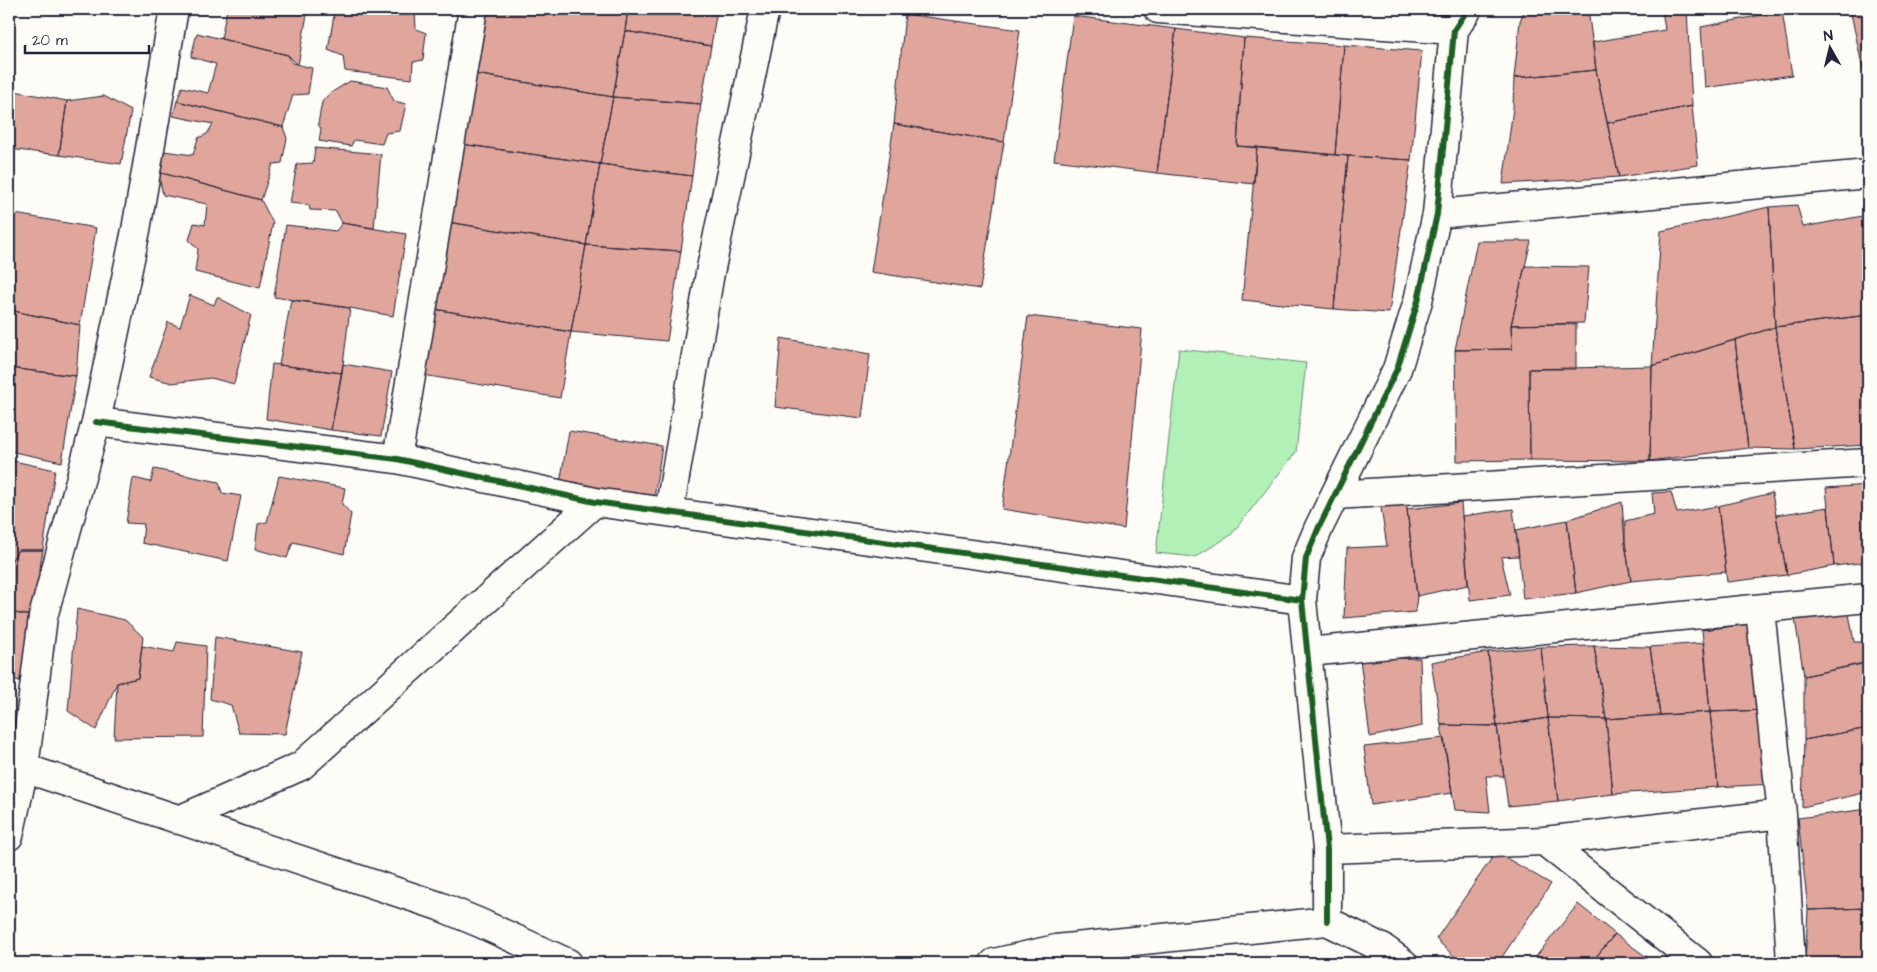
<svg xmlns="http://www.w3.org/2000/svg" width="1877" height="972" font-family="'Architects Daughter',sans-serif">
<rect width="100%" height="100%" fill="#fdfcf7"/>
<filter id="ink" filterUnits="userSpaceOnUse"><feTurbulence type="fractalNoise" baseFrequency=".02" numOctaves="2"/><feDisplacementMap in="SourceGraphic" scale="10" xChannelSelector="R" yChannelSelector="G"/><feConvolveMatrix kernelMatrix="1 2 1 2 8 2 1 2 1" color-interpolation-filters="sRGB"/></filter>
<g filter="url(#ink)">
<path fill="#b1f0b7" stroke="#6a8979" d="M1179 349 1306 363 1296 452 1231 535 1195 557 1156 553Z"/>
<path fill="#e0a69c" stroke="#22223b" d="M227 9H308L298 65 288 55 221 39Z
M335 9H396L415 11 416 29 426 33 423 60 413 62 412 79 345 71 343 56 328 50Z
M478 9H628L625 31 613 97 469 73Z
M628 9H717L711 46 625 31Z
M1537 9H1588L1596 70 1514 78 1520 21 1524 11Z
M1687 9 1692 106 1607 123 1596 70 1593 42 1665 30 1662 10Z
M1850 9H1868V74H1864Z
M1782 11 1792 75 1705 88 1701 27Z
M905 14 1020 30 1004 142 894 124Z
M1073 16 1176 29 1157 173 1054 160Z
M1176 29 1244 38 1237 146 1257 147 1254 184 1157 173Z
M625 31 711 46 701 104 613 97Z
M197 33 288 55 292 63 312 68 308 94 293 95 283 127 177 101 182 87 208 93 216 64 191 57Z
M1244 38 1344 45 1335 155 1237 146Z
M1344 45 1422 51 1411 160 1335 155Z
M1596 70 1619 177 1503 184 1513 108 1514 78Z
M469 73 613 97 600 164 461 144Z
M1864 74H1868V97Z
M350 81 387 87 394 101 406 104 400 131 386 133 382 144 354 140 351 146 319 141 321 129 318 124 322 102 329 94Z
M9 90 67 101 59 155 9 149Z
M104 96 131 111 121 164 59 155 67 101Z
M613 97 701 104 692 176 600 164Z
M177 101 283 127 287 138 282 163 273 164 261 200 158 172 164 151 193 155 198 138 207 134 213 124 173 116Z
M1692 106 1698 165 1619 177 1607 123Z
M894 124 1004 142 980 289 871 272Z
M461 144 600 164 586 245 448 222Z
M1257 147 1348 156 1334 309 1242 300Z
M315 148 381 154 374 228 342 223 336 211 310 210 309 205 290 203 297 164 313 163Z
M1348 156 1411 160 1389 313 1334 309Z
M600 164 692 176 681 251 586 245Z
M158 172 261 200 273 223 260 288 195 272 198 249 189 240 194 223 205 225 207 204 163 195Z
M1797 205 1803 227 1868 215V315L1775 327 1769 207Z
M1769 207 1775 327 1652 366 1661 231Z
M9 213 96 228 80 325 9 310Z
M448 222 586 245 571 332 434 309Z
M342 223 406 234 393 316 350 308 274 297 286 225 336 231Z
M1477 241H1531L1511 325 1512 349 1455 350Z
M586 245 681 251 667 341 571 332Z
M1525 266 1589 267 1584 323 1511 325Z
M190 295 214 305 217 297 251 315 234 384 211 378 172 383 149 377 168 322 180 327Z
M291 300 350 308 342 373 279 365Z
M434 309 571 332 560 398 423 375Z
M9 310 80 325 76 376 9 368Z
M1868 315V445L1795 449 1775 327Z
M1028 316 1142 329 1124 529 1002 509Z
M1576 324V369H1529L1530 460 1457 461 1455 350 1512 349 1511 325Z
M1775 327 1795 449 1748 448 1735 340Z
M781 338 870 354 862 418 775 407Z
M1735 340 1748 448 1650 461 1652 366Z
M272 364 342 373 331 430 266 419Z
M343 364 392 372 381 436 331 430Z
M1652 366 1650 461 1530 460 1529 369Z
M9 368 76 376 62 462 9 451Z
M569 431 662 446 654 498 560 483Z
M9 460 55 470 43 550H18L9 565Z
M154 469 219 482 222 493 241 496 228 561 142 543 144 524 126 523 133 478 151 482Z
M279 476 345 488 342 504 351 514 344 554 293 542 287 558 255 549 258 524 267 522Z
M1868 485V562L1834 566 1826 488Z
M1671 492 1677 513 1718 506 1726 572 1631 581 1625 543V521L1654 514 1652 493Z
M1772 493 1787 575 1727 582 1718 506Z
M1402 498 1407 509 1417 596 1415 612 1344 618 1347 548 1387 546 1380 502Z
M1622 502 1625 543 1631 581 1576 593 1567 520Z
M1461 503 1468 585 1417 596 1407 509Z
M1828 507 1834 566 1787 575 1776 515Z
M1513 509 1519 556 1501 557 1510 595 1470 600 1462 516Z
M1567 520 1576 593 1523 599 1516 530Z
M18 550H43L32 616 9 612V565Z
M1848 608 1854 642H1868V662L1804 676 1794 613Z
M77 609 125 620 143 637 138 678 117 683 96 730 68 711Z
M9 612 32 616 27 683 9 678Z
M1759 623 1768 710 1710 712 1702 630Z
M215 637 302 652 285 734 239 733 231 705 210 699Z
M177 642 206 646 203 737 114 738 117 683 138 678 142 646 174 652Z
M1704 643 1710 712 1660 715 1650 647Z
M1594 646 1650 647 1660 715 1606 719Z
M1594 646 1606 719 1548 718 1541 647Z
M1541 647 1548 718 1497 726 1488 652Z
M1488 652 1497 726 1441 725 1431 662Z
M1420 658 1422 726 1370 737 1360 659Z
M1862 664 1868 698V728L1804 740V676Z
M1768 710 1774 784 1718 787 1710 712Z
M1710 712 1718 787 1613 794 1606 719Z
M1548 718 1606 719 1613 794 1558 801Z
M1548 718 1558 801 1508 806 1497 726Z
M1441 725 1497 726 1504 776H1486L1490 812 1455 810Z
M1868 728V792L1802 807 1804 740Z
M1444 738 1452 793 1371 805 1364 747Z
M1868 809V908L1808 910 1798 818Z
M1496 852 1551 884 1498 963H1461L1436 939Z
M1578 904 1615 934 1591 963H1531Z
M1868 908V963H1805L1808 910Z
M1615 934 1655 963H1591Z"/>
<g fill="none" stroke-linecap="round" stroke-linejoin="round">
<defs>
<path id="minor" d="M1158 9 1454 30
M1437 214 1868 174
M96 422 397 459 595 502 1302 600
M397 459 473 9
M1335 495 1868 463
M669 512 710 273 765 9
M1760 610 1782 814 1791 963
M1308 652 1868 598
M9 761 24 768 439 906 480 923 568 963
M179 820 301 766 595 502
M9 836 24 768 43 617 96 422 136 230 174 9
M1544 841 1782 814
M1327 849 1544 841 1698 963
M1327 921V849L1302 600 1306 558 1319 527 1397 369 1418 301 1437 214 1454 30 1466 12 1467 9
M994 963 1056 949 1327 921 1384 949 1403 963"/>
</defs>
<use href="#minor" stroke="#22223b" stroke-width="31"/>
<use href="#minor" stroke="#fdfcf7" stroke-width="28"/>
<defs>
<path id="cycleway" d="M96 422 397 459 595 502 1302 600
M1327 921V849L1302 600 1306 558 1319 527 1397 369 1418 301 1437 214 1454 30 1466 12 1467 9"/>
</defs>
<use href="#cycleway" stroke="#fdfcf7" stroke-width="9"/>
<use href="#cycleway" stroke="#1b5e20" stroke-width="6"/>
</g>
</g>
<rect width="1877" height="972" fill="none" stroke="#fdfcf7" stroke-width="30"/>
<rect x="15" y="15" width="1847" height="942" fill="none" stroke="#22223b" stroke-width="2" filter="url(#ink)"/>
<g transform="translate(1830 48) rotate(352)" stroke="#fdfcf7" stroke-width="4" paint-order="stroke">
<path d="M0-4L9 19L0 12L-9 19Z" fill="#22223b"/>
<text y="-8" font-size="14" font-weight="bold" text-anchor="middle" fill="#22223b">N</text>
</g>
<path d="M25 45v8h124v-8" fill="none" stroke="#22223b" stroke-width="2.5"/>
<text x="32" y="45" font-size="15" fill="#22223b" stroke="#fdfcf7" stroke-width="4" paint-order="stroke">20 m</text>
</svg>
